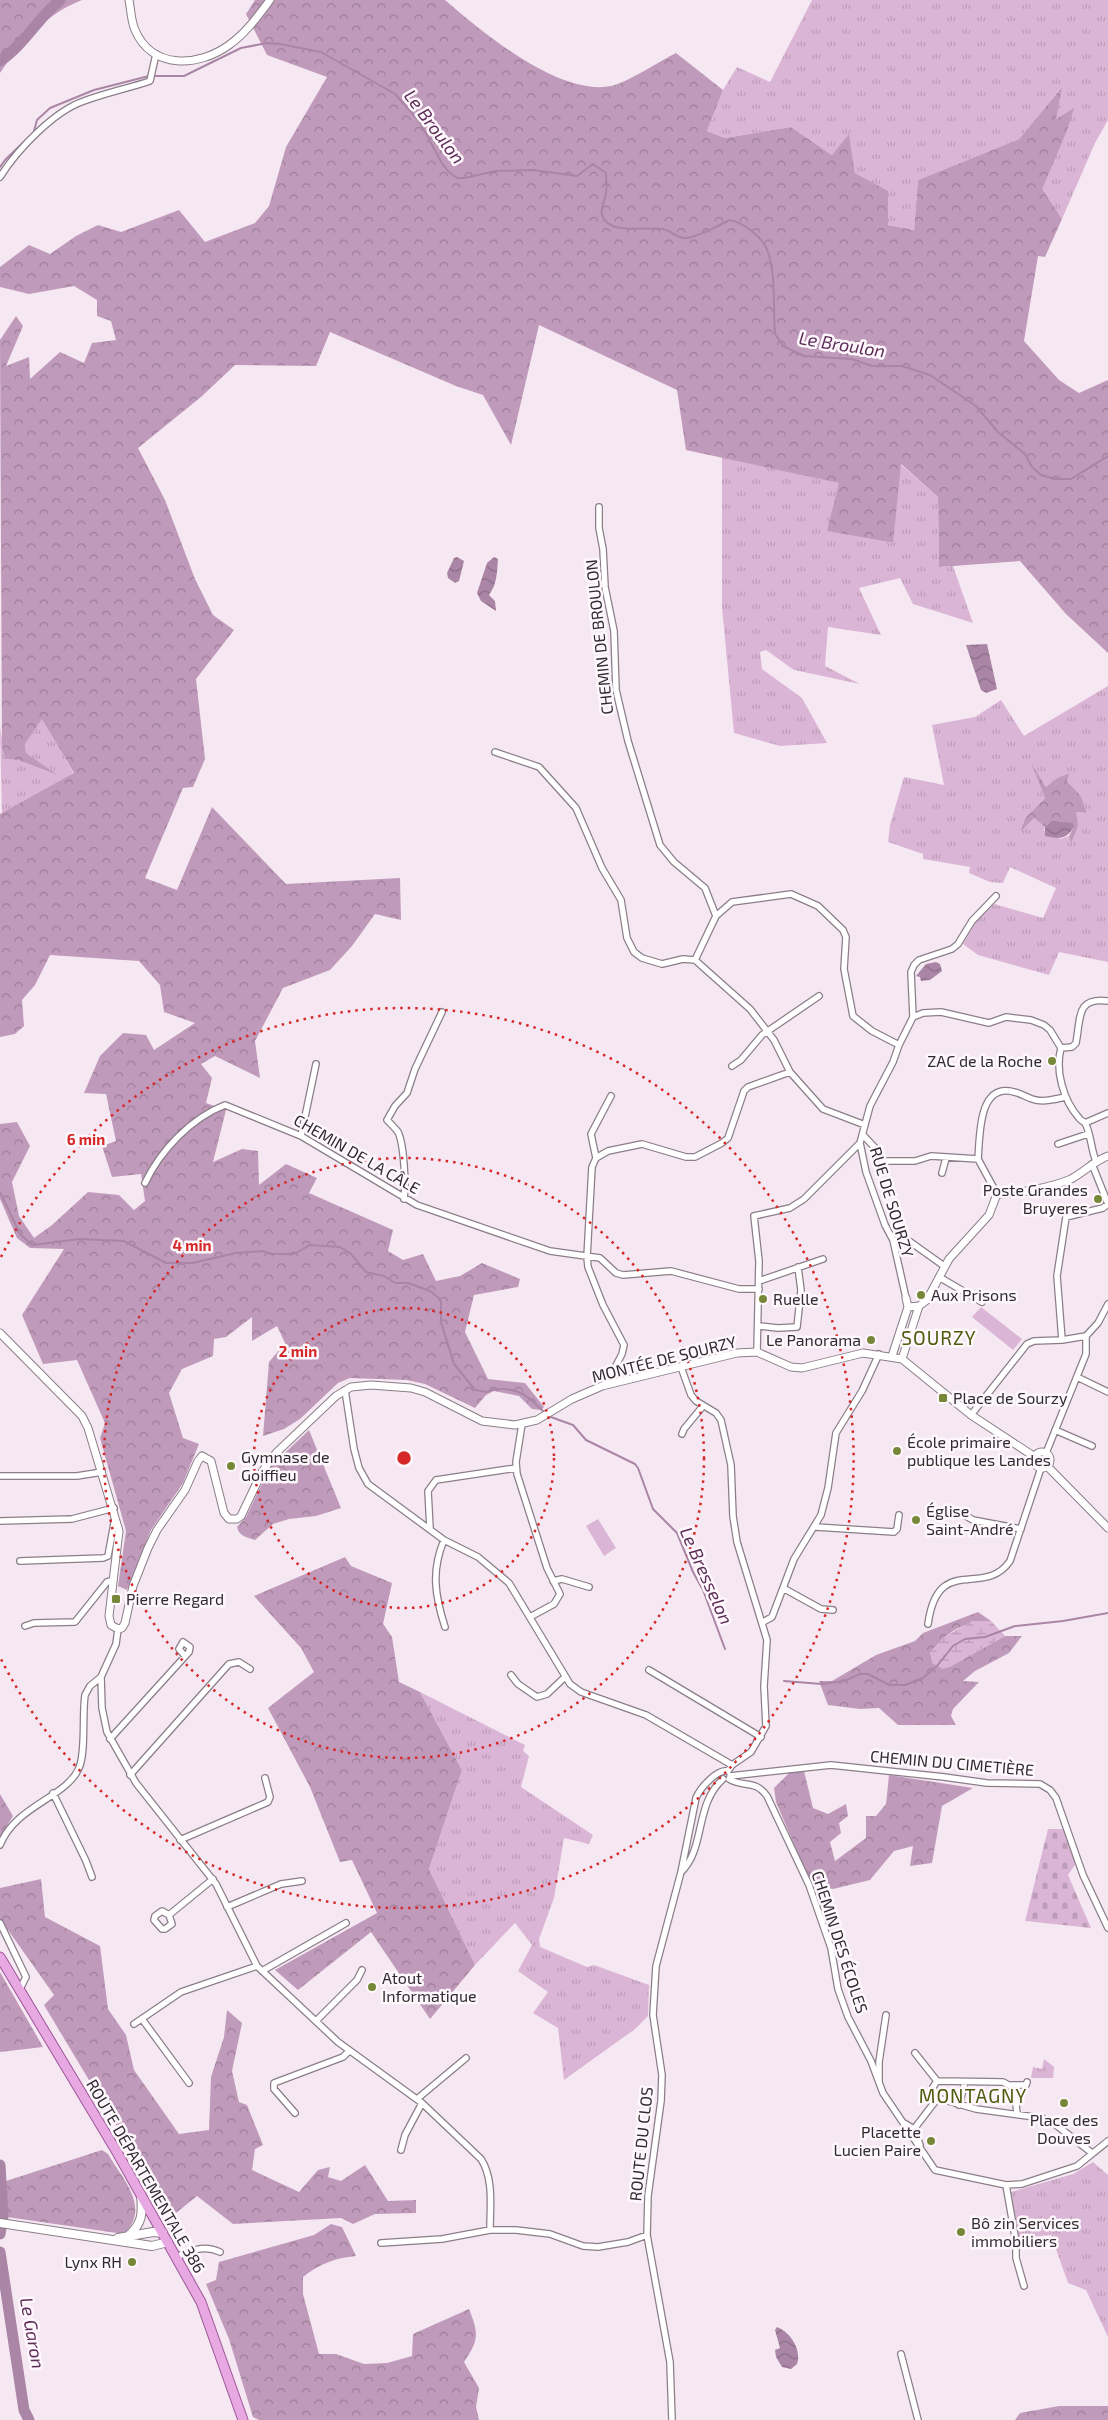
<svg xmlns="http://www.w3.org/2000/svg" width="1108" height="2420" font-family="'Exo 2',sans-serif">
<defs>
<pattern id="grass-tufts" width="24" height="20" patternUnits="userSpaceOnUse" patternTransform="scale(1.25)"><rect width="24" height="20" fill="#dbb5d5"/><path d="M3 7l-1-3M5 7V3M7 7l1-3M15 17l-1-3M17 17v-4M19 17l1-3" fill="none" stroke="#bc9cb7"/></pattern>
<pattern id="forest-crowns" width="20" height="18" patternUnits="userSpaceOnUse" patternTransform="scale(1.25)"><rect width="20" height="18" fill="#c09aba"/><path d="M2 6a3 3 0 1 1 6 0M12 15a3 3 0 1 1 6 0" fill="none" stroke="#9c7e98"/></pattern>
<pattern id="wetland-marsh" width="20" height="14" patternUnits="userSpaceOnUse" patternTransform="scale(1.25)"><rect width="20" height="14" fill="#dbb5d5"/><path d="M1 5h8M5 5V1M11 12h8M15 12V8" fill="none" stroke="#bc9cb7"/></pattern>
<pattern id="cemetery-stones" width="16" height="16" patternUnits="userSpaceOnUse" patternTransform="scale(1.25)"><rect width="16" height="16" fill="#dbb5d5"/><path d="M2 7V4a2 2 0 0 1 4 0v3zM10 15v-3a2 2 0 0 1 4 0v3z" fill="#bc9cb7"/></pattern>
<pattern id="water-waves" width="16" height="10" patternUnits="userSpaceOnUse" patternTransform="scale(1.25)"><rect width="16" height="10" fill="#aa85a5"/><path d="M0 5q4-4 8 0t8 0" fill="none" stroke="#8b6d87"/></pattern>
</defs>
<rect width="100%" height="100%" fill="#f6e8f3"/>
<path fill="url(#grass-tufts)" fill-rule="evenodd" d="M812 0H1108V120L1095 143 1062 219 1041 189 1067 131 1073 109 1055 120 1061 88 1019 139 918 180 914 230 888 225V192L855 173 849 135 832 155 791 127 725 138 707 131 723 90 737 67 770 82Z
M722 457 840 483 828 531 892 543 900 464 938 497 939 567 953 566 973 623 913 604 900 578 859 588 881 635 828 627 825 666 860 684 794 670 766 650 760 652 762 669 802 698 827 743 780 746 734 733 722 607Z
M1108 686V962L1059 952 1049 975 978 955 963 944 976 922 994 904 1043 918 1056 888 1010 867 1003 883 990 882 969 873 970 867 923 859V854L888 842 890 825 904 777 944 785 932 725 975 717 1001 700 1024 736ZM1033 765 1046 787 1057 778 1070 774 1067 781 1081 796 1087 813 1076 812 1071 842 1069 836 1060 839 1044 830 1045 827 1034 818 1022 829 1025 818 1045 798Z
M42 718 74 774 2 815 0 727 5 759 18 760 54 774 26 754 25 744Z
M420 1692 525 1745 523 1751 529 1756 521 1787 593 1835 589 1844 564 1838 554 1898 539 1939 540 1947 587 1967 594 1965 649 1985 648 2016 635 2029 564 2080 558 2028 533 2013 548 1992 518 1971 532 1945 515 1923 475 1965 429 1869 462 1770Z
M1044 2059 1054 2067 1053 2078H1031L1033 2067 1042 2069Z
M1093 2162 1108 2175V2337L1086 2290 1068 2283 1051 2235 1019 2238 1011 2192 1073 2174Z"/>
<path fill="url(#forest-crowns)" d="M0 0H82C47 13 20 43 0 73Z
M255 0H445C482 32 563 100 615 85 633 79 658 62 676 53L723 90 707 131 725 138 791 127 832 155 849 134 855 173 888 191V225L914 230 918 180 1019 139 1062 87 1056 119 1074 108 1067 131 1042 189 1062 219 1045 257 1038 256 1024 341 1059 380 1079 393 1108 380V653L1066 614 1020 561 939 567 938 497 901 464 893 543 827 531 839 483 686 450 677 390 539 325 511 445 483 395 456 386 330 332 316 366 235 365 201 397 138 448 165 500 195 579 213 615 234 630 196 679 205 759 193 787 183 788 145 878 177 890 212 807 286 884 400 878 401 920 375 914 352 946 330 970 283 988 255 1041 260 1078 215 1056 201 1064 212 1078 206 1103 226 1110 213 1162 242 1149 258 1151 259 1185 286 1164 317 1178 309 1193 393 1230 388 1251 403 1260 423 1254 436 1281 460 1276 482 1263 520 1279 518 1287 474 1295 465 1332 488 1379 525 1383 544 1407 541 1410 532 1409 519 1396 494 1391 486 1395 475 1408 425 1384 407 1380 350 1378 338 1383 300 1419 284 1429 263 1436 269 1362 285 1343 277 1326 252 1341V1317L226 1337 214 1339 213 1356 182 1369 169 1393 183 1438 199 1444 183 1483 151 1530 127 1590 118 1586 126 1531 100 1438 105 1423 77 1360 43 1364 22 1315 64 1249 30 1248 17 1238 0 1199V1124L17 1122 30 1146 12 1182 19 1216 34 1238 52 1225 88 1192 119 1195 134 1210 145 1201 141 1174 112 1177 102 1146 116 1141 106 1094 84 1093 100 1056 123 1033 146 1035 154 1050 195 1023 164 1012 160 985 139 961 50 955 35 985 22 1000 24 1026 15 1034 0 1037V814L74 773 42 719 25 744 26 753 57 775 18 760 5 759 2 747 0 340 16 316 23 326 6 366 29 357 30 379 60 352 84 363 92 343 116 340 111 321 97 316V300L74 286 29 294 0 287V267L29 245 50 254 76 236 98 225 121 232 179 210 205 242 255 223 269 206 286 147 327 77 267 55 246 14Z
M1031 762 1046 787 1057 778 1070 773 1067 781 1081 796 1087 813 1076 812 1078 826 1071 843 1069 836 1074 827 1051 821 1045 827 1034 818 1021 831 1025 818 1045 798Z
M309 1430 341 1508 316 1516 289 1519 273 1524 255 1540C246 1537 239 1536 237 1527L246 1517 270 1467Z
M345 1557 351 1566 392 1583 383 1624 392 1637 399 1682 420 1692 462 1770 429 1869 475 1965 430 2019 371 1932 298 1990 275 1970 377 1913 352 1860 340 1862 310 1787 268 1708 314 1672 301 1648 254 1596Z
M978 1612 991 1621C961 1622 948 1631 930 1654L949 1667 1005 1636H1022L1009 1653 975 1671 963 1681 979 1682 953 1709 951 1716 956 1725H898L879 1708 860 1709 828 1705 819 1681H832L876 1655 915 1641 923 1633Z
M804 1771 813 1808 828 1814 846 1804 848 1816 839 1823 841 1833 830 1842 835 1861 866 1838V1816H876L886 1804 889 1775 973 1788 942 1806 932 1863 910 1866 913 1846 894 1851 870 1880 833 1889 811 1884 776 1802 774 1788 789 1773Z
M0 1794 13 1816 0 1837Z
M41 1879 45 1917 100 1946 108 2009 126 2035 134 2070 179 2134 209 2130 211 2077 224 2037 227 2010 242 2023 232 2071 239 2102 247 2105 263 2145 255 2149 252 2170 299 2192 318 2170 330 2167 328 2177 341 2181 365 2165 388 2201 416 2200V2213L375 2214 353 2224 341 2218 233 2224 197 2196 171 2217 44 2005 54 1995 8 1930H0V1888Z
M0 1972 43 2047 0 2052Z
M102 2150 108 2154C123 2180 151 2207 124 2234L7 2217 6 2181Z
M331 2224 342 2227 356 2256C335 2258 319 2264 303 2277V2294L319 2354H336L364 2364 387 2363 412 2356 413 2334 469 2309C479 2334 479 2340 464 2362L479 2388 476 2407 479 2420H259L253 2417 229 2339 206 2284 216 2280 219 2262 314 2235Z
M1059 2406H1108V2420H1015L1020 2413Z"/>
<path fill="url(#wetland-marsh)" d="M972 1621H991L1005 1636 949 1667 943 1669 932 1663 930 1652 944 1637Z"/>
<path fill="url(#cemetery-stones)" d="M1048 1829H1064L1077 1862 1068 1875 1091 1928 1025 1921Z"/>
<path fill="#dbb5d5" d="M981 1307 1022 1339 1013 1350 972 1317Z
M598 1519 616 1548 604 1556 586 1526Z"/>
<path fill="url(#water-waves)" d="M457 557 464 561 459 581 455 583 448 578 447 573 454 558Z
M494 557 498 559C497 573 497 584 489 595L495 601 496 611 481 601 477 593 487 563Z
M987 644 997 689 986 693 981 690 966 645Z
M1051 821 1073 823 1074 827C1066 840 1059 839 1045 836V827Z
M936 962 940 964 942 971 930 980 921 981 920 977 916 976 926 964Z
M777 2327C790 2332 802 2349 797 2364L791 2369 782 2367 776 2357 775 2350 780 2348 775 2330Z"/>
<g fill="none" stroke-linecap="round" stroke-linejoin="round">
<path stroke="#aa85a5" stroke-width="2" d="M34 131 37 120 50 108 94 90 149 76H184L241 48 267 43 280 44 321 52 395 94 419 121 443 165 450 173 457 178H464L496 171 533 170 577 176 593 164 606 173C606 180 607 187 606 193 605 200 600 208 602 215 608 236 648 226 663 229 673 231 676 239 687 238 703 235 715 227 730 220 744 223 763 237 768 252 776 276 773 308 775 334L783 346 804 356 852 359 872 366H902L930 375 976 406 998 432 1025 454 1032 467 1041 475 1055 479H1071L1108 456
M0 167 5 160 29 137
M0 1192 20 1234 32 1245 80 1239 124 1241 166 1263H192L236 1253 263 1251 271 1254H294L310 1245 340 1247 350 1253 366 1272 384 1276 395 1283H408L430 1291 439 1298 441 1302V1322L454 1364 475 1390 487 1392C492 1389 497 1389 502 1389 522 1389 532 1400 545 1413
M548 1416 573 1425 586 1440 635 1464 638 1468 653 1509 677 1533 693 1572 703 1590 725 1649
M784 1681 822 1684 844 1681 860 1674H868L889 1685H905L923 1678 937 1666 953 1646 965 1639 985 1637 1015 1626 1063 1621 1108 1613"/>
<path stroke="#aa85a5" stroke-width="11" d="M0 61C24 45 38 18 60 0
M0 2165 3 2216 0 2234
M0 2252 24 2410 29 2420"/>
<defs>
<path id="minor" d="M0 177C17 150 54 111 84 101 106 93 129 88 150 81L156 54
M599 507V528L603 549 605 587 614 631 616 690 628 741 660 845 674 862 705 888 716 916
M495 752 539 767 576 808 602 868 621 900 627 938 634 952 642 958 662 964 683 959 695 960
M695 960 716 916 732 902 791 894 818 906 843 930 846 937 844 969 853 1016 872 1031 899 1045 893 1062 870 1106 860 1143 804 1199 790 1208 754 1216 759 1261 757 1352
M695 960 750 1009 774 1040 790 1072 823 1109 865 1125
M913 1017 923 1013 941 1012 989 1023 1006 1017 1031 1020 1044 1025 1050 1030 1061 1048C1055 1070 1063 1100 1079 1118 1080 1120 1083 1121 1085 1123 1091 1133 1091 1150 1096 1161
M899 1045 913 1017 911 972 914 965 919 960 952 949 958 944 972 921 996 896
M1061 1048 1072 1047 1076 1043C1081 1017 1076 997 1108 1001
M732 1066 741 1060 762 1035 819 996
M1085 1123 1108 1113
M863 1135 877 1150 881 1161H915L931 1156 978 1159 997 1194
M301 1136 316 1064
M860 1143 866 1172 885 1225 893 1240 906 1298
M1058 1144 1088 1134
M596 1158 591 1134 611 1096
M978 1159C980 1136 978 1082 1014 1092 1020 1093 1026 1097 1032 1099 1043 1103 1055 1099 1066 1097
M1092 1164 1108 1204
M942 1173 946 1158
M145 1183C160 1151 191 1118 225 1105L301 1136 417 1205 550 1251 600 1258 616 1273 623 1275 671 1271 739 1289H759
M404 1199C406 1185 404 1144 398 1132 395 1128 391 1124 387 1120L395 1106 407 1093 415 1069 442 1012
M893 1240 909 1241 944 1266
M939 1277 982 1302
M759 1281 823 1259
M759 1326 778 1328 797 1327 801 1290 798 1267
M1086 1336 1098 1323 1108 1304
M1062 1340 1057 1276 1066 1217 1103 1208 1108 1204
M681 1367 691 1395 696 1401 716 1413 721 1420 731 1465 733 1516 737 1542 767 1640 764 1686 766 1726 751 1752 732 1765 728 1771
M1077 1377 1108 1392
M611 1383V1375L622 1354 624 1345 603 1305 588 1267 587 1257 592 1167 596 1158 608 1151 642 1144 686 1157H695L722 1143 728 1138 744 1091 748 1087 790 1072
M345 1390 354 1449 359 1468 368 1484 444 1540 478 1557 509 1583 570 1684 581 1692 646 1715 732 1765
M971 1415 1027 1344 1034 1341 1062 1340 1086 1336V1354L1046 1453
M522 1424 516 1462 517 1474 547 1568 560 1594 554 1604 530 1617
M1055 1430 1092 1446
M682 1434 684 1429 703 1406
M0 1476H77L102 1472
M966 1516 973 1520 1021 1529
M0 1521 72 1519 114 1508
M816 1527 894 1532 897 1529 899 1515
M430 1528 428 1491 436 1480 516 1468
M444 1540C431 1571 435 1596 445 1627
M20 1561 103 1558 108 1556 115 1518
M553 1581 562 1579 589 1587
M783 1588 821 1609 833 1610
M763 1622 772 1617 794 1559 821 1515 828 1488 836 1433 862 1391 879 1354
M928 1624C938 1552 984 1599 1010 1561L1041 1468
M25 1626 34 1623 75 1622 107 1582 111 1581
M118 1629 116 1644 101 1677 102 1708 107 1732 136 1783 216 1884 257 1966 338 2042 422 2103 481 2159C494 2179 490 2207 490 2230
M649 1670 761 1737
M511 1675 518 1684 537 1697 547 1694 565 1677
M110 1739 189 1652 190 1647 183 1642 179 1649 185 1656
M130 1775 229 1664 239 1662 250 1669
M730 1776 831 1765 944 1777 987 1783 1040 1784 1050 1790 1056 1798 1083 1875 1108 1928
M723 1779C694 1805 706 1848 681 1872L696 1798C700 1788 717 1769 728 1771
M729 1779C743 1788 755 1779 767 1796L809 1885 831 1948 838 1989 848 2017 871 2061 883 2093 935 2170 1006 2185 1022 2184 1077 2166 1108 2141
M53 1793 86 1861 92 1877
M180 1840 268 1802 270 1797 265 1778
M0 1845C16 1805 66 1798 79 1768 86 1752 82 1715 85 1695L90 1686 101 1677
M227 1907 281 1884 302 1881
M169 1915 172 1924 165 1929H162L154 1920 155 1916 162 1911 169 1915 213 1879
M0 1923 26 1977 20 1989
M262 1971 346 1923
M142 2019 189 2083
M316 2021 357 1980 362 1970
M134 2024 181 1992 257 1966
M915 2053 937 2081
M879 2082V2062L886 2015
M1011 2085H1026L1027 2082
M417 2099 466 2058
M937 2099 933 2087 937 2081 1003 2082 1014 2088 1017 2113
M959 2105 965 2082
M295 2113 274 2089V2083L343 2057 349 2051
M904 2123 914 2129 937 2099H941L976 2109 1042 2118 1056 2125 1092 2153
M914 2129 920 2145
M401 2150 405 2135 422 2103
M1006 2185 1016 2242V2258L1024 2286
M381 2243 442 2239 490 2230H516L550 2234 583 2246 598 2247 628 2242 647 2235
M176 2257C192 2251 203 2244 220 2252
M901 2354 918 2420
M672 2420 670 2362 647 2235 648 2196 661 2101 662 2075 653 2015 656 1966 681 1872"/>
<path id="tertiary" d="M129 0C131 10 131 21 135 30 152 70 199 67 229 45 246 33 258 16 270 0
M906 1298 908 1307 919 1306 927 1300 949 1259 989 1215 997 1194C1015 1195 1055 1186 1071 1179 1084 1172 1094 1161 1108 1156
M0 1333 82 1416 88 1428 119 1531 109 1616 111 1625 118 1629 122 1628 125 1623 133 1586 148 1548 157 1530 185 1490 198 1461 202 1456 211 1461 224 1513 229 1519H237L241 1516 262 1472 276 1453 336 1396 351 1387 371 1385 411 1388 425 1392 482 1421 515 1425 537 1420 572 1399 602 1386 737 1353 757 1352 791 1367 802 1368 863 1353 902 1359 971 1415 1035 1457
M892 1356 908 1307
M902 1359 919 1306
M1034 1460a8 8 0 1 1 16 0a8 8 0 1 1-16 0Z
M1047 1466 1108 1528"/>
<path id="secondary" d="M0 2223 152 2246 168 2242
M128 2236C142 2224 143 2214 141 2196
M118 2238 153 2232 163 2233"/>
<path id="primary" d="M0 1957 118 2154 201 2302 243 2420"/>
</defs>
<use href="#minor" stroke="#8a7e88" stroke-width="8"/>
<use href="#tertiary" stroke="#8a7e88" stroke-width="9"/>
<use href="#secondary" stroke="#8a7e88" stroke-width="10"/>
<use href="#primary" stroke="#9e5796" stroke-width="11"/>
<use href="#minor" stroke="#fff" stroke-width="5.5"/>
<use href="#tertiary" stroke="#fff" stroke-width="7"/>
<use href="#secondary" stroke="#fff" stroke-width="8"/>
<use href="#primary" stroke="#e8a8e2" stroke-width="9"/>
</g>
<g fill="none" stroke="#d62828" stroke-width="2.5" stroke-dasharray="2.5 5">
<circle cx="404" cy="1458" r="150"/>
<circle cx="404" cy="1458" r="300"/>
<path d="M1 1257A450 450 0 1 1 1 1659"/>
</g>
<g fill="#768838" stroke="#fef8fd" stroke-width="2">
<circle cx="1052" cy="1061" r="5"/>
<circle cx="1098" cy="1199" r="5"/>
<circle cx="921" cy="1295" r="5"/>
<circle cx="763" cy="1299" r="5"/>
<circle cx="871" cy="1340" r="5"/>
<rect x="938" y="1393" width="10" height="10" rx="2.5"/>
<circle cx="897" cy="1451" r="5"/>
<circle cx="231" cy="1466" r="5"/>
<circle cx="916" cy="1520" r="5"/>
<rect x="111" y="1594" width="10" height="10" rx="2.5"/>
<circle cx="372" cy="1987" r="5"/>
<circle cx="1064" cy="2103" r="5"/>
<circle cx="931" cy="2141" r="5"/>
<circle cx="961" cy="2232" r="5"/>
<circle cx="132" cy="2262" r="5"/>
</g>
<g text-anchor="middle" stroke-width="5" stroke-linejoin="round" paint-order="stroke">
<g font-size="16" fill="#302b2f" stroke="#fef8fd">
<text transform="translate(599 637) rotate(-96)" y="6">CHEMIN DE BROULON</text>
<text transform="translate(357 1154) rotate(30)" y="6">CHEMIN DE LA CÂLE</text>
<text transform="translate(892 1202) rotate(73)" y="6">RUE DE SOURZY</text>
<text transform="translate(664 1359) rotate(-14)" y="6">MONTÉE DE SOURZY</text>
<text transform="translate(952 1763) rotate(5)" y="6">CHEMIN DU CIMETIÈRE</text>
<text transform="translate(840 1942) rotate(72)" y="6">CHEMIN DES ÉCOLES</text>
<text transform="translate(641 2144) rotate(-84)" y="6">ROUTE DU CLOS</text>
<text transform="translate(146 2176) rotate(60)" y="6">ROUTE DÉPARTEMENTALE 386</text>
</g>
<g font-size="16" fill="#302b2f" stroke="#fef8fd" text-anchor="start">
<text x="1042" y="1067" text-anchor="end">ZAC de la Roche</text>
<text x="1088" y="1196" text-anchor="end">Poste Grandes<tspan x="1088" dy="18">Bruyeres</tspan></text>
<text x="931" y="1301">Aux Prisons</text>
<text x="773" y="1305">Ruelle</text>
<text x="861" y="1346" text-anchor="end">Le Panorama</text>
<text x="953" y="1404">Place de Sourzy</text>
<text x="907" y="1448">École primaire<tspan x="907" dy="18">publique les Landes</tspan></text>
<text x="241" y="1463">Gymnase de<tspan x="241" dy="18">Goiffieu</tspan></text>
<text x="926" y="1517">Église<tspan x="926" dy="18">Saint-André</tspan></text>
<text x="126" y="1605">Pierre Regard</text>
<text x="382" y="1984">Atout<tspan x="382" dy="18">Informatique</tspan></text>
<text x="1064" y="2126" text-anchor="middle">Place des<tspan x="1064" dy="18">Douves</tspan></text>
<text x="921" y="2138" text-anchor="end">Placette<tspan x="921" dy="18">Lucien Paire</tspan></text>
<text x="971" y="2229">Bô zin Services<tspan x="971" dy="18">immobiliers</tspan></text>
<text x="122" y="2268" text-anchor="end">Lynx RH</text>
</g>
<g font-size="18" font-style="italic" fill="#5d2d58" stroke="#fef8fd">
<text transform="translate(434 127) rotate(53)" y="6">Le Broulon</text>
<text transform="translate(842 345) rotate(9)" y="6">Le Broulon</text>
<text transform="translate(706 1576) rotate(66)" y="6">Le Bresselon</text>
<text transform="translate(32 2333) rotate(80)" y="6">Le Garon</text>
</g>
<g font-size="19" letter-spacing="1" fill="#4c5b0c" stroke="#fef8fd">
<text x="939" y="1345">SOURZY</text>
<text x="973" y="2103">MONTAGNY</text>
</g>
</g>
<circle cx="404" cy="1458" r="8" fill="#d62828" stroke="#fef8fd" stroke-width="2.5"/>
<g font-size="15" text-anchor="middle" font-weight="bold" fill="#d62828" stroke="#fef8fd" stroke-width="5" stroke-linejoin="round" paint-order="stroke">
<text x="86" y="1145">6 min</text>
<text x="192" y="1251">4 min</text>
<text x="298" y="1357">2 min</text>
</g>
</svg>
